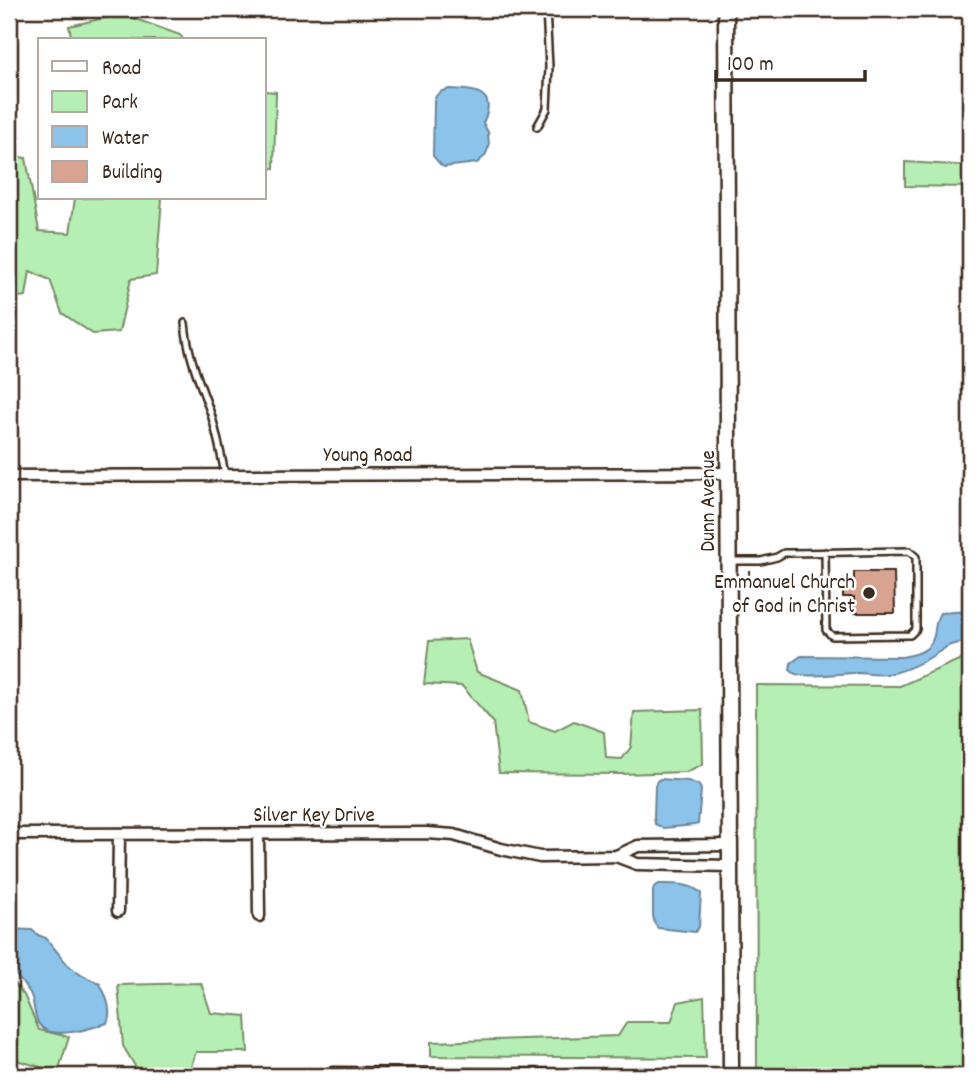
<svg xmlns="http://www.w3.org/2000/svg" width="979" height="1085" font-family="Dekko,sans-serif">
<rect width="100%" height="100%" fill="#fff"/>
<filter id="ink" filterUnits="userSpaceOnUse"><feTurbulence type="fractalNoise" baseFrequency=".0143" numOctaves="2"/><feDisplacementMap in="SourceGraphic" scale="14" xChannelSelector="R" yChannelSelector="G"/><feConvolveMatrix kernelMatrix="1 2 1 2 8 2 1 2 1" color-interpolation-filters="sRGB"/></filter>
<g filter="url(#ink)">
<path fill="#b6efb3" stroke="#788c68" stroke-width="2" d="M122 14 180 35 184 40H72L69 26Z
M264 91 276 92 274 168 264 169Z
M9 156 26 158 39 231 70 233 75 198H162L156 275 131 279 119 332 93 334 62 313 50 280 30 271 26 296 9 298Z
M905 162 970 166V187L905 186Z
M467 639 477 672 522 690 529 722 555 731 574 721 604 732 606 758 622 759 631 747 634 712 702 710 703 764 686 772 622 774 499 773 493 722 462 686 424 684 429 641Z
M970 655V1076H757L756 685 900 686Z
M9 977 24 995 39 1030 69 1037 58 1072 9 1058Z
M201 983 211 1013 246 1016 248 1052H196L188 1076H141L123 1046 118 985Z
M704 997 706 1058 431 1056V1042L618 1036 627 1022H671L678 1002Z"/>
<path fill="#8cc3ea" stroke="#6c8698" stroke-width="2" d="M449 89C464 90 493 88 487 112 486 116 485 119 483 123L488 132 489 146 485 156 477 163 444 167 440 164 433 156 434 101C436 93 441 91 449 89Z
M970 611V640C962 644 952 642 945 648 930 658 915 667 897 672 885 676 872 674 859 673 840 673 819 677 800 675 794 674 795 674 790 670L791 663 801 656 902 657C920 654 933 650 935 630 936 623 936 619 940 613Z
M660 779 688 781 699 785 701 790 698 824 695 825 663 828 655 824 654 817 655 786 657 781Z
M659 884C673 884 690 883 701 893L699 927 695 932 658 928 655 924 653 916V890L654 887Z
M9 929 32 930 38 935 46 938 67 964 78 973 100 984C106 995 113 1011 107 1023 92 1028 50 1042 39 1024 33 1015 35 1002 30 993 24 983 15 976 10 966 6 960 9 938 9 929Z"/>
<path fill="#d9a391" stroke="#3b2a1e" stroke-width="2" d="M854 572H894L895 613H854V597H843V588H854Z"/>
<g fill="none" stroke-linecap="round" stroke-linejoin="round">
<defs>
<path id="service" d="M537 127 547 109 549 67 546 9
M185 323C188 357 200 383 211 414 217 434 221 454 225 474
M731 561H761L777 557 784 553H792L909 551 916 557V629L910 635 832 636 826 630 825 552
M203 1073 277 1075 333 1073"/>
<path id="minor" d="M9 476 728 473
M9 834 427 833 454 835 501 849 540 857 616 856 637 864 730 866
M258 834 259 916
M616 856 638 846 730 845
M118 911 119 834
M333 1073 631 1076"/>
<path id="secondary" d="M726 9 731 1076"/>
</defs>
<use href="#service" stroke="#3b2a1e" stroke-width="10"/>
<use href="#minor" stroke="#3b2a1e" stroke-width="15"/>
<use href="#secondary" stroke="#3b2a1e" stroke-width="19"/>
<path stroke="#3b2a1e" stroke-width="2" stroke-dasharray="7 5" stroke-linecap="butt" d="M749 577V570"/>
<use href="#service" stroke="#fff" stroke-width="5"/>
<use href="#minor" stroke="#fff" stroke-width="10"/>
<use href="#secondary" stroke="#fff" stroke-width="14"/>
</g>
</g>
<circle fill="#3b2a1e" stroke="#fff" stroke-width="2.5" cx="869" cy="593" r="7"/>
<g text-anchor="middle" stroke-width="5" stroke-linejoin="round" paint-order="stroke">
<g font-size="21" fill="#3b2a1e" stroke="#fff">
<text x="368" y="461">Young Road</text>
<text transform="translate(707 501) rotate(-90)" y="7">Dunn Avenue</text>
<text x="314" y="821">Silver Key Drive</text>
</g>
<g font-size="21" fill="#3b2a1e" stroke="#fff" text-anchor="end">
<text x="855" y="588">Emmanuel Church<tspan x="855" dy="24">of God in Christ</tspan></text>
</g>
</g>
<rect width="979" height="1085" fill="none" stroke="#fff" stroke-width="35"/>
<rect x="18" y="18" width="944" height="1050" fill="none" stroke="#3b2a1e" stroke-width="2.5" filter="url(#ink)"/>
<rect x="38" y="38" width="228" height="161" fill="#ffffff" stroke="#b1aaa5" stroke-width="2"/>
<rect x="52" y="61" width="35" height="10" fill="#ffffff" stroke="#b1aaa5" stroke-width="2"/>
<text x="102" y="74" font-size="21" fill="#3b2a1e">Road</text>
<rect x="52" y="91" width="35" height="21" fill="#b6efb3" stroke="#b1aaa5" stroke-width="2"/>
<text x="102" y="108" font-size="21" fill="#3b2a1e">Park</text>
<rect x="52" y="126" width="35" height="21" fill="#8cc3ea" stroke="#b1aaa5" stroke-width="2"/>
<text x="102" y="144" font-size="21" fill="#3b2a1e">Water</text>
<rect x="52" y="161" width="35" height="21" fill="#d9a391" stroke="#b1aaa5" stroke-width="2"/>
<text x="102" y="178" font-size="21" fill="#3b2a1e">Building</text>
<path d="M716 70v10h149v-10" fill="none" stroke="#3b2a1e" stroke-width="3.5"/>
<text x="727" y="70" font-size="21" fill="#3b2a1e" stroke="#ffffff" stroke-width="5" paint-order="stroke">100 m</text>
</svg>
